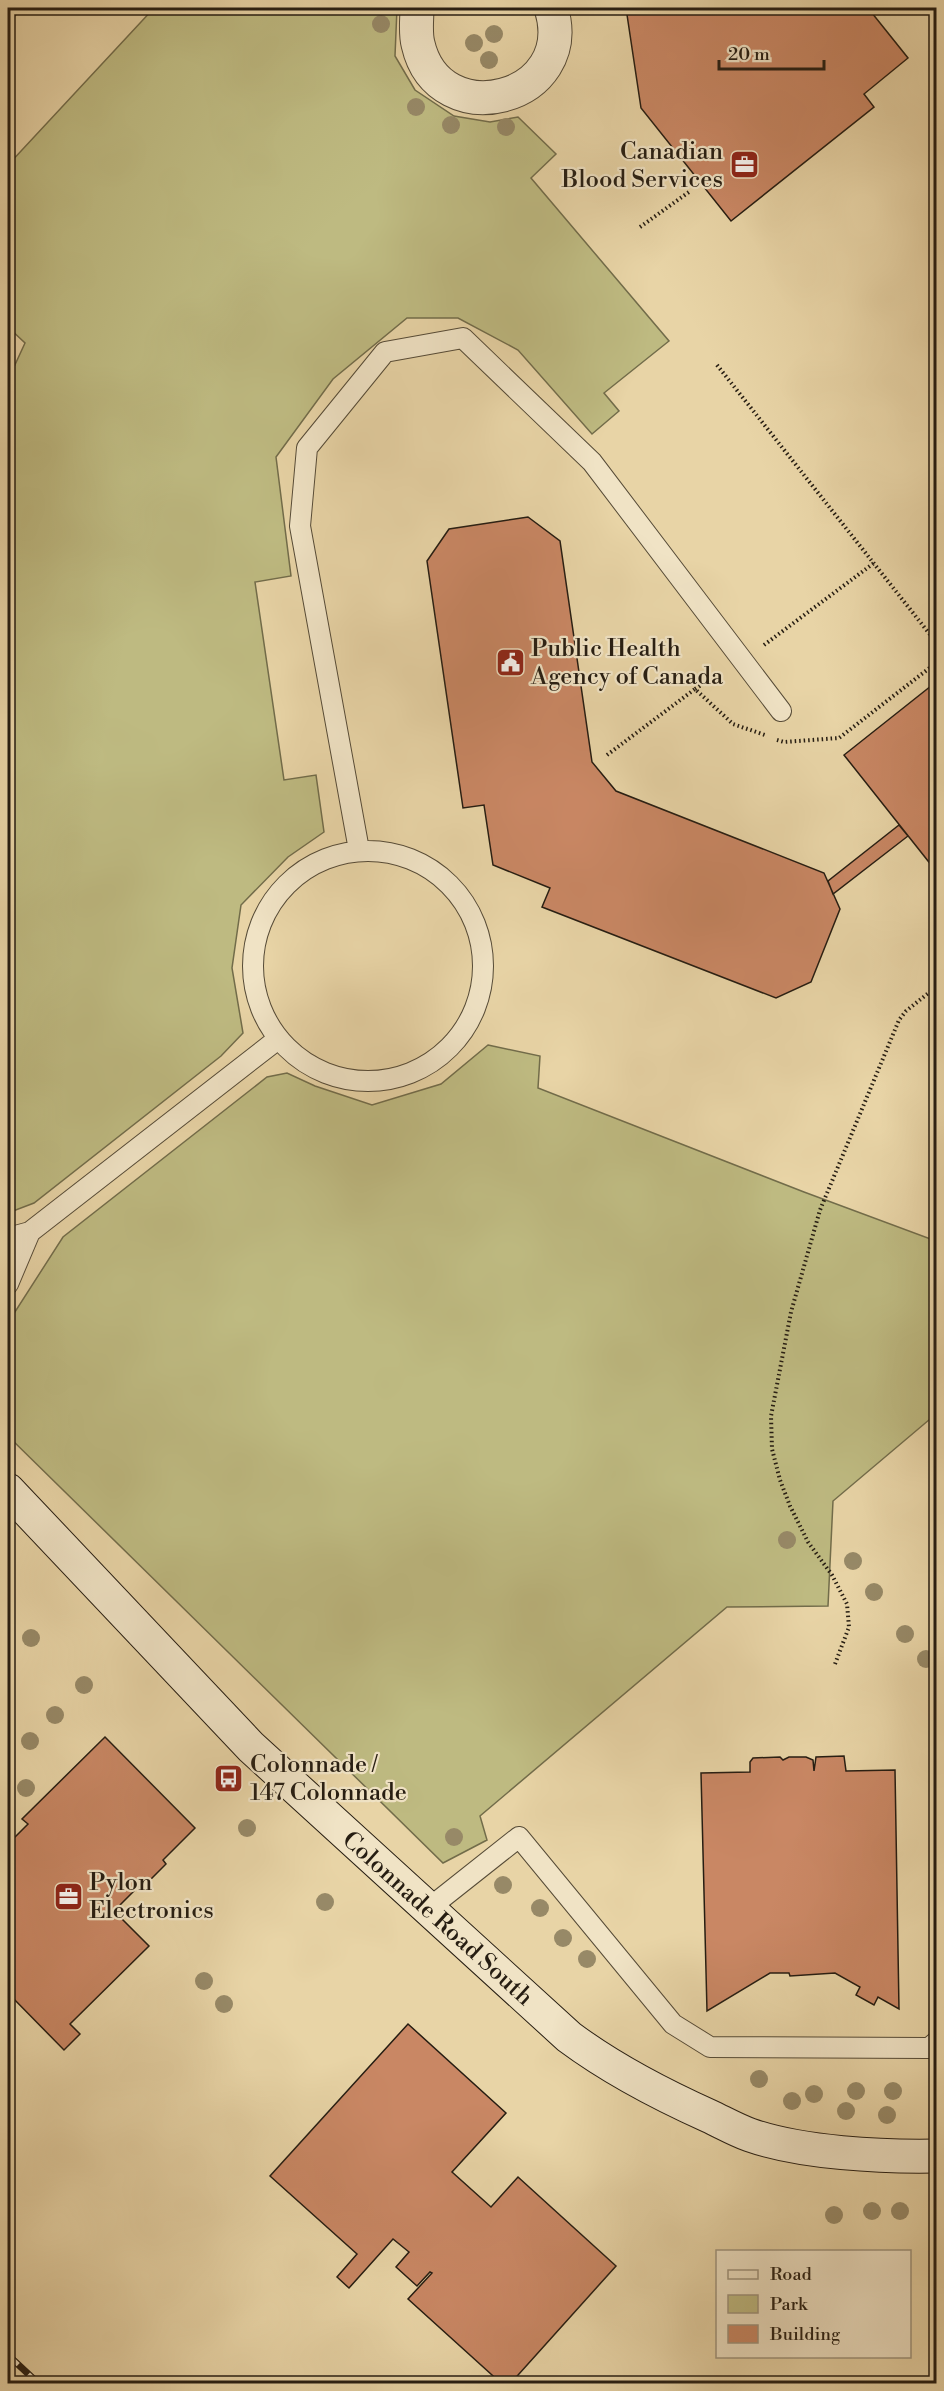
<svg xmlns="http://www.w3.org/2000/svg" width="944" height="2391" font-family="'Libre Bodoni',serif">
<rect width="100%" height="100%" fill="#e8d4a6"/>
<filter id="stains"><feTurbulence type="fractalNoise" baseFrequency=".00333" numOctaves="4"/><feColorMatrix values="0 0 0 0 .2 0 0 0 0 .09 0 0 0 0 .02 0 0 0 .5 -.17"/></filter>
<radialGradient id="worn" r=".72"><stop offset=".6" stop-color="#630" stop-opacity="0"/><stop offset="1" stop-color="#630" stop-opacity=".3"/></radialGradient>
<path fill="#beba81" stroke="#726c4a" stroke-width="1.5" d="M154 8H397L395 56 415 90 454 116 490 122 518 117 556 154 531 178 669 341 604 393 619 411 592 434 518 350 458 318H407L333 379 276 457 291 576 255 582 284 780 316 775 324 832 288 857 241 905 232 968 243 1033 221 1056 34 1203 8 1213V380L25 343 8 327V165Z
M488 1045 540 1056 538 1088 804 1192 936 1241V1414L833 1501 828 1606 727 1607 480 1816 487 1840 443 1863 8 1436V1320L13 1315 63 1237 267 1077 287 1073 315 1086 372 1105 441 1084Z"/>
<path fill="#c98764" stroke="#261d12" stroke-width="1.5" d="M8 8H22L8 23Z
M626 8H868L908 58 864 94 874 107 731 221 641 108Z
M528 517 560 541 592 762 616 791 824 873 840 909 811 982 776 998 542 907 550 888 493 865 484 805 463 808 427 561 449 529Z
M936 682V871L844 755Z
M899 825 908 836 833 894 828 881Z
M105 1737 195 1828 163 1860 166 1864 148 1882 146 1879 114 1911 149 1946 70 2024 80 2034 64 2050 8 1993V1844L28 1824 22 1819Z
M844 1756 846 1771 895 1770 899 2009 878 1997 874 2005 856 1995 860 1987 835 1973 790 1976 789 1973H770L707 2011 701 1773 750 1772V1762L753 1758 780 1757 783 1760 789 1757H806L813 1760 814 1771 816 1757Z
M408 2024 506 2113 452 2172 491 2207 518 2177 616 2266 510 2384H502L408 2299 432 2273 430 2272 417 2286 396 2267 409 2252 393 2239 349 2288 337 2277 357 2254 270 2176Z"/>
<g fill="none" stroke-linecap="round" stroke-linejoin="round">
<defs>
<path id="lane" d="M359 850 300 526 307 448 385 352 463 338 592 462 781 711
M253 966a115 115 0 1 1 230 0a115 115 0 1 1-230 0Z
M8 1238 30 1232 278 1039
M8 1284 30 1232
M428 1909 519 1837 673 2024 710 2047 929 2048 936 2042"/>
<path id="street" d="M417 8C417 19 415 32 418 44 439 136 580 100 551 8"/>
<path id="secondary" d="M8 1490 251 1747 569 2037C612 2069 660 2094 709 2116 722 2122 736 2130 750 2135 801 2153 882 2157 936 2156"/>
</defs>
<use href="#lane" stroke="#564b37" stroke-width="22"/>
<use href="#street" stroke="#564b37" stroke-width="35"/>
<use href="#secondary" stroke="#261d12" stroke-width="35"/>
<path stroke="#261d12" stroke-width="4" stroke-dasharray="1.5 3" stroke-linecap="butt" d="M640 227 689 192
M717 365 936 642
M930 634 936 628
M764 645 874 563
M695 689 720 673
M777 740 784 742 839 738 936 663
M607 755 695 689 733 724 765 735
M835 1664 849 1627 847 1604 832 1575 808 1542 790 1506 780 1480 772 1449 771 1416 791 1312 820 1210 899 1020 906 1011 936 987"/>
<use href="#lane" stroke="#f0e3c5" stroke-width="20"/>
<use href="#street" stroke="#f0e3c5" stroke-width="33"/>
<use href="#secondary" stroke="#f0e3c5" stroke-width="33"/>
<defs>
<path id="rail" d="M8 2355 39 2384"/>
</defs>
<use href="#rail" stroke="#261d12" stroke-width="7"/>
<use href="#rail" stroke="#f0e3c5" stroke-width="4.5" stroke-dasharray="14" stroke-linecap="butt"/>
</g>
<g fill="#978967">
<circle cx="381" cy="24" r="9"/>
<circle cx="494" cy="34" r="9"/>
<circle cx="474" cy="43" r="9"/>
<circle cx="489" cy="60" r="9"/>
<circle cx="416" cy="107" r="9"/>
<circle cx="451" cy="125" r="9"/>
<circle cx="506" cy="127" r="9"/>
<circle cx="787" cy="1540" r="9"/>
<circle cx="853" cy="1561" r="9"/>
<circle cx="874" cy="1592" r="9"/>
<circle cx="905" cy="1634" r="9"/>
<circle cx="31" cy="1638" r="9"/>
<circle cx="926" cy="1659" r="9"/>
<circle cx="84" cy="1685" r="9"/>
<circle cx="55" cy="1715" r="9"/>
<circle cx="30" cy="1741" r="9"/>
<circle cx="26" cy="1788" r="9"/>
<circle cx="247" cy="1828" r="9"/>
<circle cx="454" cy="1837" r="9"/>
<circle cx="503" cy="1885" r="9"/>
<circle cx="325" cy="1902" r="9"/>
<circle cx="540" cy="1908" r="9"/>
<circle cx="563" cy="1938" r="9"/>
<circle cx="587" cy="1959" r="9"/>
<circle cx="204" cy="1981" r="9"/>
<circle cx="224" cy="2004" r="9"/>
<circle cx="759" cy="2079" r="9"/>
<circle cx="856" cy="2091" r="9"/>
<circle cx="893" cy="2091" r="9"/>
<circle cx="814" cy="2094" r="9"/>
<circle cx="792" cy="2101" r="9"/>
<circle cx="846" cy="2111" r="9"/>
<circle cx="887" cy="2115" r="9"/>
<circle cx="872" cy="2211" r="9"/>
<circle cx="900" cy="2211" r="9"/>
<circle cx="834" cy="2215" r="9"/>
</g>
<defs>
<symbol id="office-square" viewBox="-11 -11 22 22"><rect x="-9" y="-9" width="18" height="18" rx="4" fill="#8f2418" stroke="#f0e3c5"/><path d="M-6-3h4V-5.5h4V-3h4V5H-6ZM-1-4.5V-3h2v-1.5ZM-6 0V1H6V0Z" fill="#fff"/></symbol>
<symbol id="civic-square" viewBox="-11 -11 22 22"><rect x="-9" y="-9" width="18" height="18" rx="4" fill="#8f2418" stroke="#f0e3c5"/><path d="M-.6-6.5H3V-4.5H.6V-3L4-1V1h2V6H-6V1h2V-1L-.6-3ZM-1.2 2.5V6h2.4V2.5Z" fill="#fff"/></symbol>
<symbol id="bus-square" viewBox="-11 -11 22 22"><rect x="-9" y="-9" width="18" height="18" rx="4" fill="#8f2418" stroke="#f0e3c5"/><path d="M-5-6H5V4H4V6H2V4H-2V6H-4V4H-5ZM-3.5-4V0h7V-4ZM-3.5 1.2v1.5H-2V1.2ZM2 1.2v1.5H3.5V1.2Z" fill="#fff"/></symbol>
</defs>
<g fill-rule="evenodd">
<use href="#office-square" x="728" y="148" width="33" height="33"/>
<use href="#civic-square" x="494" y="646" width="33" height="33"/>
<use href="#bus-square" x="212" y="1762" width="33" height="33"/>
<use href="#office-square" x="52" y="1880" width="33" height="33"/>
</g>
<g text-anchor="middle" stroke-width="4.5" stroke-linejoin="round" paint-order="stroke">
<g font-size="24" fill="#261d12" stroke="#f0e3c5" text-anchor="start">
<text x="723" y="159" text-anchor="end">Canadian<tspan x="723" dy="28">Blood Services</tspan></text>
<text x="531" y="656">Public Health<tspan x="531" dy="28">Agency of Canada</tspan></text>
<text x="250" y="1772">Colonnade /<tspan x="250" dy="28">147 Colonnade</tspan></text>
<text x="89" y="1890">Pylon<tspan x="89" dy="28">Electronics</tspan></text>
</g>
<g font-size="24" fill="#261d12" stroke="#f0e3c5">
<text transform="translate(438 1918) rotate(42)" y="8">Colonnade Road South</text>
</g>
</g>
<rect width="944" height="2391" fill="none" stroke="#e8d4a6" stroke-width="30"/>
<rect x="9" y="9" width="926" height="2373" fill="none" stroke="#261d12" stroke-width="3"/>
<rect x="15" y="15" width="914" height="2361" fill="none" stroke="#261d12" stroke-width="1.5"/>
<rect x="716" y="2250" width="195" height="108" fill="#f0e3c5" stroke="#9f947d" stroke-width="1.5"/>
<rect x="728" y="2270" width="30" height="9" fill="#f0e3c5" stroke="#9f947d" stroke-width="1.5"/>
<text x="770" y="2280" font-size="18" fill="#261d12">Road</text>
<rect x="728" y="2295" width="30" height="18" fill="#beba81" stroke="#9f947d" stroke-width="1.5"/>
<text x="770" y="2310" font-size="18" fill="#261d12">Park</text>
<rect x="728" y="2325" width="30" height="18" fill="#c98764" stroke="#9f947d" stroke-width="1.5"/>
<text x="770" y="2340" font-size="18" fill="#261d12">Building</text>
<path d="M719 60v9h105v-9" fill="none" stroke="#261d12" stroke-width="3"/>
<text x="728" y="60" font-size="18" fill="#261d12" stroke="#f0e3c5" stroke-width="4.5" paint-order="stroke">20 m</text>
<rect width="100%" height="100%" filter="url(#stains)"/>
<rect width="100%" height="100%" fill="url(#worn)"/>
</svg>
